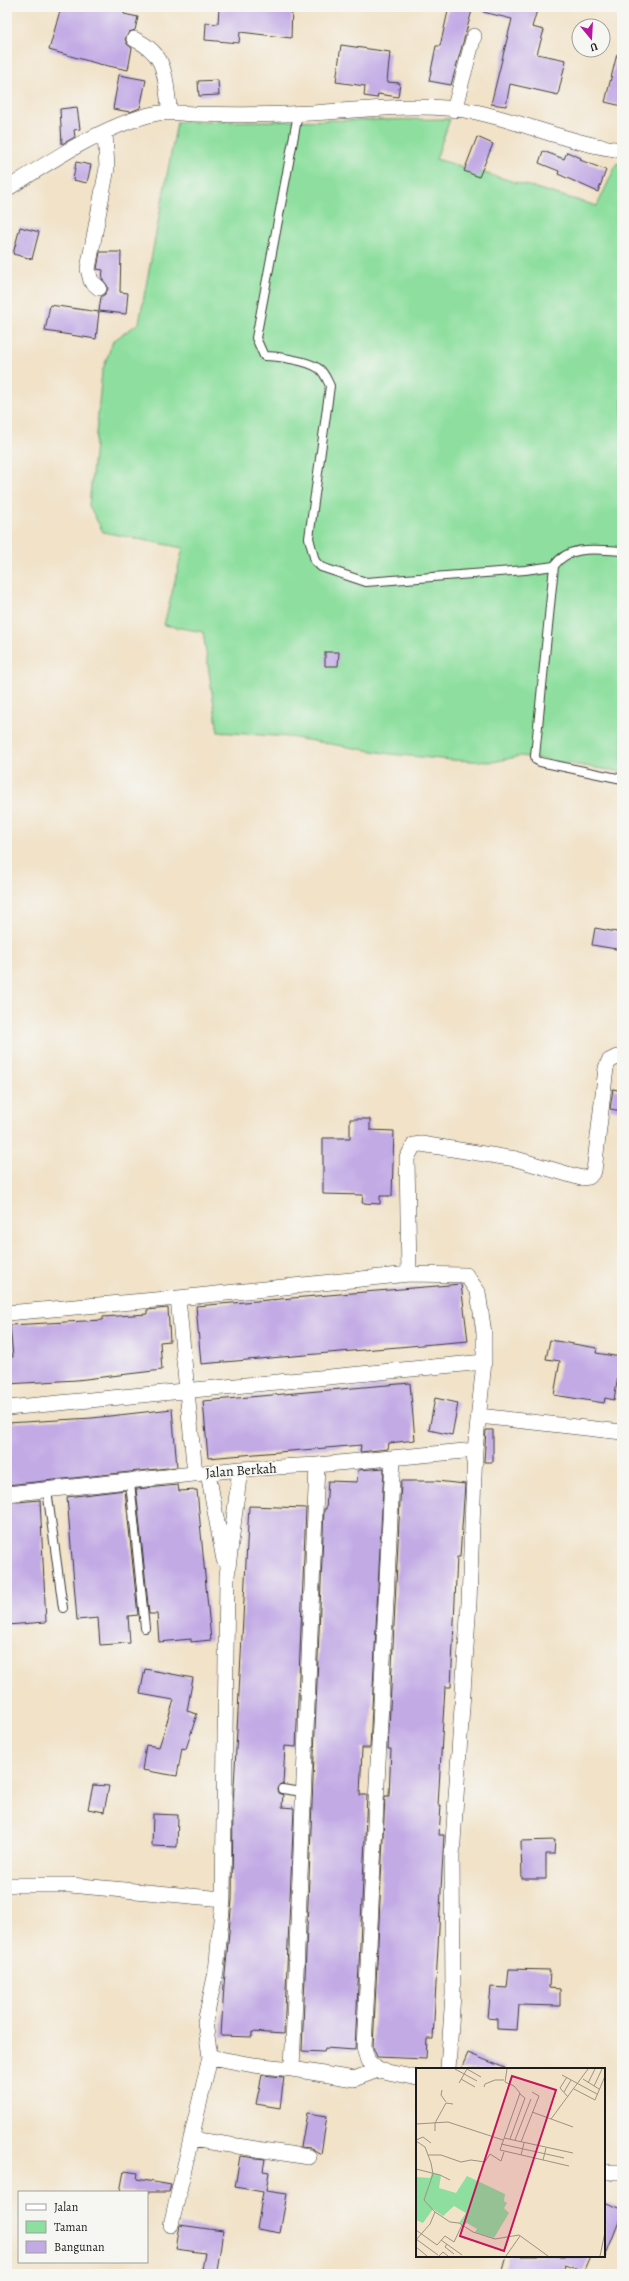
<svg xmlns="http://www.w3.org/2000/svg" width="629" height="2281" font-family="Alegreya,serif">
<rect width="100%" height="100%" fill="#f6f6f2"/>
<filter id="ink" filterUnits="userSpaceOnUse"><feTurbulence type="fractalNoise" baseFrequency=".025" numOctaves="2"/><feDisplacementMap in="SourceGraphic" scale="8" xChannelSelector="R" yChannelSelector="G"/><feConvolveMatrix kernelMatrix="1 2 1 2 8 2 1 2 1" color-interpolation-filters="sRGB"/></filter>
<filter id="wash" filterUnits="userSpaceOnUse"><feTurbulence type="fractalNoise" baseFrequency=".012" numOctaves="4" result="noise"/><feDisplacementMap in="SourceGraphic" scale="16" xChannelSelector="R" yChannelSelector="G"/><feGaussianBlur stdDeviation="0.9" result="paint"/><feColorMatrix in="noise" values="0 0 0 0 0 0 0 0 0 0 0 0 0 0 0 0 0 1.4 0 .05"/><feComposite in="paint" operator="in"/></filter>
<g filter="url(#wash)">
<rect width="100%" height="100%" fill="#f1e2c8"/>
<path fill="#8edf9f" stroke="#557e5e" d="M450 119 436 159 597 206 617 163 622 164V772L521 756 493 762 451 760 390 754 289 737 218 732 203 632 164 625 183 548 103 532 89 506 102 372 113 341 139 323 177 122Z"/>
<g id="blocks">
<path fill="#c2aae5" d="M61 7H125L124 14 138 17 135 30 129 32 125 39 127 44 132 48 128 70 99 64 49 50Z
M219 7H292L291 38 240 32 239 43 205 40 206 23 218 24Z
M449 7H473L451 85 429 81 436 46H440Z
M484 7H538L532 27 544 30 537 54 566 60 558 95 510 84 506 106 491 104 512 19 483 12Z
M341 45 390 52 387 82 400 83 398 97 378 94 377 98 364 96 365 86 336 82Z
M617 54 622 55V106L605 102Z
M119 75 146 80 140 108 130 112 113 109Z
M218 80 219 95 199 96 198 81Z
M77 107 80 129 74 130 75 137 62 144 60 109Z
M477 137 493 144 479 177 464 171Z
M543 151 564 159 567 152 581 158 580 160 606 170 598 192 558 174 559 171 539 163Z
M76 162 91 165 87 183 73 180Z
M20 227 39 232 32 259 13 254Z
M100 252H121L120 292 128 293 126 314 99 311 101 297 105 294 108 289 107 285 102 279 103 270 97 269Z
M50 305 99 312 96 339 45 331Z
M325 652H339L338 666H325Z
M595 928 622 933V950L592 945Z
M613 1089 622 1091V1111L610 1109Z
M350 1119H370V1130L394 1131 392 1196H380V1204L362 1203 363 1195 323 1194V1138H350Z
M461 1284 468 1341 201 1364 196 1306Z
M168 1308 170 1341 160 1342 162 1370 77 1380 7 1384V1357H13L10 1325 103 1320V1317L147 1314V1310Z
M550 1340 597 1348 596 1353 621 1357 614 1400 605 1398 604 1403 554 1395 560 1361 546 1359Z
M410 1383 415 1440 389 1443 388 1449 360 1452 361 1445 208 1458 203 1401Z
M435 1398 458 1403 452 1435 429 1430Z
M172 1409 177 1467 7 1485V1423L92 1418Z
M486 1430H493V1462H484Z
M384 1468 370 1748H362L360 1795H367L355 2050 325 2048 324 2052 302 2051 324 1509H326L328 1481 357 1482 358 1470Z
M401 1481H436L465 1484 460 1557H457L451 1687H445L438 1805H441L439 1835H444L433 2039H427L426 2059 377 2057 373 2047 385 1796H389L391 1749H388Z
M178 1485 179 1491 197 1490 211 1640 191 1642V1639L159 1642 157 1614H149L136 1489Z
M125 1490 138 1615 128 1616 130 1643 100 1645 98 1618 77 1620 67 1497Z
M40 1500 46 1622 7 1625V1503Z
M249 1506 306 1508 296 1747 285 1746 283 1784H280L277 1789 278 1793 283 1795 282 1807 294 1808 284 2034 252 2032V2037L221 2036 224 1985 232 1900 233 1805Z
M145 1669 193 1678 187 1711 197 1714 186 1749 182 1748 177 1776 142 1770 146 1745 159 1747 174 1700 140 1694Z
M93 1785 109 1786 104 1812 88 1809Z
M153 1814 178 1815 177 1847 152 1846Z
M555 1840 554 1854H546V1879H522L521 1841Z
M509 1969 550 1970 549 1988 560 1989V2006L519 2005 517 2030 497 2029V2019L488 2018 491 1987 507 1988Z
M468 2053 505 2068V2069H461Z
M262 2075 284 2077 280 2108 256 2104Z
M307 2113 327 2116 321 2154 311 2148 301 2147Z
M240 2156 265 2159 263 2171 269 2172 266 2191 287 2194 280 2233 257 2229 263 2192 235 2187Z
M124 2171 138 2173 137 2179 171 2185 169 2192H120Z
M604 2202 622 2209V2214L605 2257Z
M180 2225 223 2231 217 2271 202 2269 205 2253 176 2249Z
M507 2256H590L583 2272 565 2265 563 2274H502Z"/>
</g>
</g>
<g filter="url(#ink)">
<use href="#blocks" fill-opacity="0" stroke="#3c3a36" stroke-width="1"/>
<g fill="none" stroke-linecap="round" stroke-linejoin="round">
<defs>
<path id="service" d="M298 114 256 338 264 356C277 356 308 361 318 368 324 371 327 380 330 386L309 538 315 561 321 567 366 582 525 570 554 566
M622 551C599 550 569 544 554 566L535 756 536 760 540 762 622 779
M130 1482 145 1628
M47 1490 63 1608
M282 1789 303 1792"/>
<path id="minor" d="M134 39C169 55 164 78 170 112
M454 110 474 36
M7 189C49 162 100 128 149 115 164 111 178 113 194 114 224 115 256 115 287 114 348 113 416 100 476 112 526 123 572 144 622 150
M99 288 91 281 88 269 107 168 105 133
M409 1274 407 1158 414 1145 421 1144 516 1159 581 1178 589 1177 594 1171 606 1068 609 1061 617 1057 622 1058
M178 1298 195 1474
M7 1313 178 1298 409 1274 466 1275 478 1292 484 1333V1362L475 1450 469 1602 452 1857 453 1994 448 2069
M7 1408 484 1362
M479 1416 622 1432
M393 1458 364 2048 368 2061 378 2070 417 2078
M240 1469 227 1576 223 1899 216 1972 205 2022 210 2057 191 2139 309 2157
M208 1473 224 1560
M7 1494 240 1469 317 1465 475 1450
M7 1885H70L223 1899
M210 2057 253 2065 292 2069 354 2079 378 2070
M292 2069 317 1465
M604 2172H622
M171 2225 191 2139"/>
</defs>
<use href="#service" stroke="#3c3a36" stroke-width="10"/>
<use href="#minor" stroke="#3c3a36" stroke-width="16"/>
<use href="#service" stroke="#fff" stroke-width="8"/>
<use href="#minor" stroke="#fff" stroke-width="15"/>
</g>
</g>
<g text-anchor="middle" stroke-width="3.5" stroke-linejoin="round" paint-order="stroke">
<g font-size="14" fill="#1c1c1c" stroke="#f6f6f2">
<text transform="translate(241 1470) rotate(-4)" y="5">Jalan Berkah</text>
</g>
</g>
<g transform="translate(416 2068)">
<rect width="189" height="189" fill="#f1e2c8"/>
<path d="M16 105 25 107 23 120 40 125 51 108 89 126 88 133 91 135 88 140 93 145 78 170 59 164 61 161 51 155 48 157 43 155 50 145 38 138 27 148 17 141 7 155 0 152V109L14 110Z" fill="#8edf9f"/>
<path fill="none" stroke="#9c9383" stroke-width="1" d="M39 1 61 13M51 1 65 9M91 1 89 14 98 18 104 25 84 82 153 98M146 7 181 26M151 9 144 20 152 29M45 11 59 19M167 11 183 21M43 15 51 1M172 15 179 1M178 18 186 1M68 19 69 16 79 12H88M158 21 179 32 189 8M26 22 25 27 30 34M148 24 155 12M116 44 157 59M135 51 172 1M0 56 32 54 87 72M19 63V55L30 35 37 36M88 70 157 85M94 71 109 30 104 26M0 72 7 69 15 75M99 72 115 31M0 73 9 79 15 95 17 106 8 132 19 144 14 156 0 172M105 74 123 28 116 24M85 76 148 90M12 87H25L45 94 55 92 69 94 74 86 85 93 88 84M105 87 108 75M127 92 130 80M0 101 24 107 34 112M19 144 34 154 43 155 57 164 79 171 103 167 132 188M0 162 21 177 29 168 38 174 46 157M0 171 22 187M25 172 46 187M31 176 29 179 38 186M0 179 11 188M23 188 27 184 32 188M90 188 104 168M184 188 189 164"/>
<path fill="#c2185b" fill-opacity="0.15" stroke="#c2185b" stroke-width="2" d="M96 8 140 22 88 183 44 168Z"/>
<rect width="189" height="189" fill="none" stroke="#1c1c1c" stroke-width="2"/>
</g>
<rect width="629" height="2281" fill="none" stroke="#f6f6f2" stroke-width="24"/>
<rect x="18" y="2191" width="130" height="72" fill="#f6f6f2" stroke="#9f9f9c"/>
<rect x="26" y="2204" width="20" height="6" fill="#ffffff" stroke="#9f9f9c"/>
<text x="54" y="2211" font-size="12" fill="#1c1c1c">Jalan</text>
<rect x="26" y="2221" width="20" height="12" fill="#8edf9f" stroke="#9f9f9c"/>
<text x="54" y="2231" font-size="12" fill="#1c1c1c">Taman</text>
<rect x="26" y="2241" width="20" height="12" fill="#c2aae5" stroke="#9f9f9c"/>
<text x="54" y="2251" font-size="12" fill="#1c1c1c">Bangunan</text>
<g transform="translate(591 38) rotate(162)"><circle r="19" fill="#f6f6f2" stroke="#9f9f9c"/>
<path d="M0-3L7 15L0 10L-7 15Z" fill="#b5179e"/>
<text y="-6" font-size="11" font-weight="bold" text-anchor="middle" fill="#1c1c1c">U</text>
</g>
</svg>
